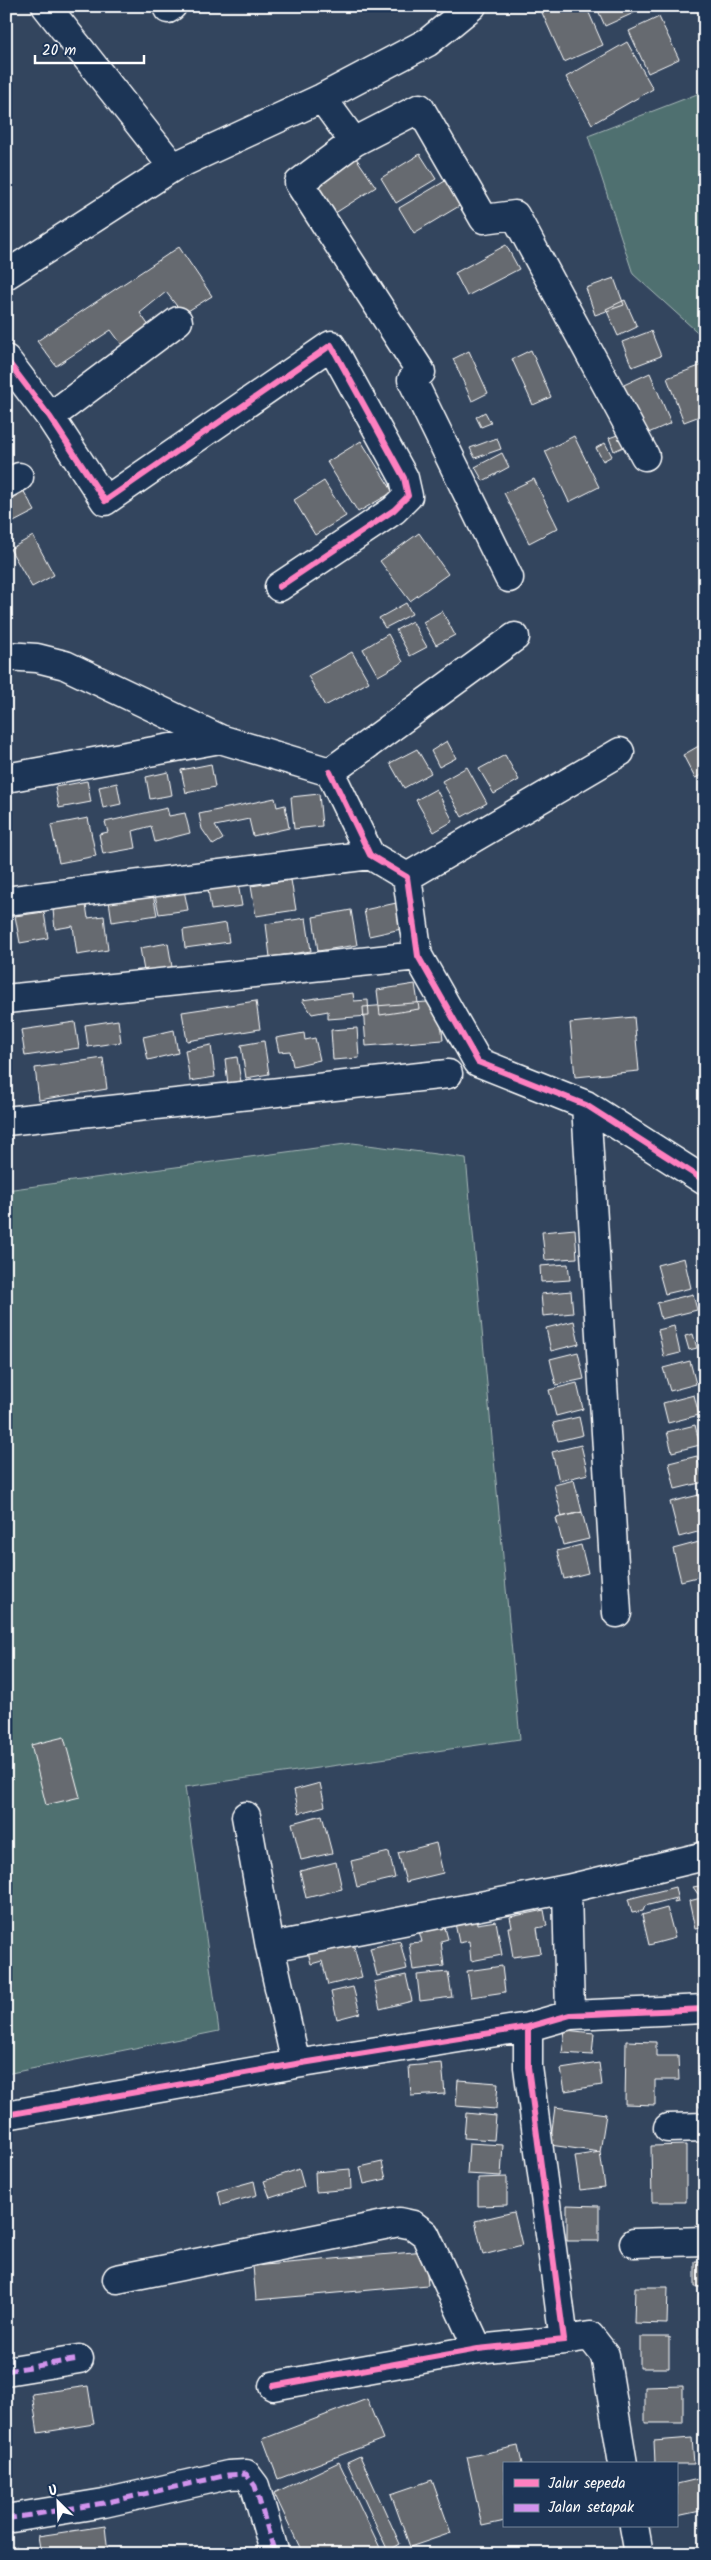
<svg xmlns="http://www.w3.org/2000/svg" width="711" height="2560" font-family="Kalam,sans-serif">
<rect width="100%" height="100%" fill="#33455e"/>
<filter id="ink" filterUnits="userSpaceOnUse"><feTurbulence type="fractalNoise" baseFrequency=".02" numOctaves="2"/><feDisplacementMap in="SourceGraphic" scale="10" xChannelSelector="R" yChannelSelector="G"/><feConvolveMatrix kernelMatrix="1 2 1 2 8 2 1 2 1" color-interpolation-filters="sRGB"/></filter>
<g filter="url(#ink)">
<path fill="#4f7070" stroke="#a7b8b8" d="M705 91V339L633 274 588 136Z
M353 1143 466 1158 520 1739 185 1787 219 2031 6 2074V1190Z"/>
<path fill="#666a70" stroke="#fff" d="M539 6H586L603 45 564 62Z
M596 6H649L605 26Z
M659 17 679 59 648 73 629 31Z
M627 42 653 89 592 124 566 77Z
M420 154 436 179 396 203 381 178Z
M354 155 376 187 329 217 308 185Z
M452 177 466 202 414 233 399 208Z
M506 245 519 269 467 296 455 273Z
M179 247 212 296 183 314 166 292 140 313 156 336 128 353 111 330 56 366 37 341Z
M614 278 624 305 595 315 586 288Z
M625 300 637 327 618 336 606 309Z
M651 331 661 356 632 367 622 342Z
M531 350 551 397 533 405 512 359Z
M469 351 488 393 472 401 453 359Z
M705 364V414L684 422 667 378Z
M650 373 671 423 637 438 615 389Z
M485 412 491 423 481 427 476 417Z
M623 433 628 445 614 451 609 438Z
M574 436 599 487 569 502 545 451Z
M497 438 501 449 475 458 470 448Z
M361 441 393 492 358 512 327 462Z
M605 443 612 456 603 461 596 448Z
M502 453 509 467 483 481 475 467Z
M534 479 558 528 529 543 504 493Z
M324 481 346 516 315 535 294 500Z
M19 483 35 511 6 526V491Z
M419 533 448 574 410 601 380 561Z
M33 536 54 575 32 587 10 549Z
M406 603 412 614 385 628 379 618Z
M442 611 455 635 436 645 423 622Z
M412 621 427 647 410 656 396 630Z
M388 634 403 662 378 676 363 649Z
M352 652 369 682 325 706 308 676Z
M447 741 456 758 439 767 431 751Z
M704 743 705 774 695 778 683 755Z
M417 749 431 773 404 788 390 763Z
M505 755 519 780 494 794 479 769Z
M211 764 215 787 186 793 181 770Z
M467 767 487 803 462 817 442 781Z
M168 772 172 795 150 799 146 777Z
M87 781 91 802 59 808 55 787Z
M117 783 121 804 103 808 99 787Z
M436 789 453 821 434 832 416 800Z
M319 794 322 826 294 829 291 797Z
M275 798 277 807 285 805 289 828 253 836 249 819 215 826 223 839 213 845 202 829 199 814Z
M167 808 169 816 185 813 190 833 155 842 151 826 133 831 136 848 103 854 99 834 108 832 105 822Z
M88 818 96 856 59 863 51 825Z
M291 880 296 910 256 916 251 886Z
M238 884 242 906 211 910 208 889Z
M184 890 188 910 159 914 155 895Z
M153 894 157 915 112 922 109 901Z
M401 902 406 928 369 936 364 910Z
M86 905 88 918 104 916 108 950 77 955 73 926 55 929 53 910Z
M351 910 357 945 318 951 313 917Z
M44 912 48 938 20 943 15 916Z
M306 918 311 951 270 957 266 924Z
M226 923 229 942 185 948 183 930Z
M168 943 172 967 144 971 140 948Z
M415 984 419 1009 380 1015 377 990Z
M353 993 354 1001 368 1000 369 1016 328 1019V1011L312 1014 302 1000Z
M256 1001 260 1029 187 1041 182 1012Z
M439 1001 443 1040 366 1046 363 1007Z
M634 1017 639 1071 575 1077 570 1023Z
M118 1020 121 1042 88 1047 85 1025Z
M75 1022 79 1048 25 1056 21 1030Z
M357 1028 359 1058 333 1060 331 1030Z
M174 1030 178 1053 148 1060 143 1037Z
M304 1033 305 1040 315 1038 320 1060 293 1066 290 1051 279 1052 276 1038Z
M264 1041 269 1074 246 1078 241 1045Z
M211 1045 215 1077 190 1081 185 1050Z
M237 1057 241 1082 228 1084 225 1059Z
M103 1058 107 1089 39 1100 35 1068Z
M575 1229 577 1258 545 1260 542 1232Z
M684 1258 691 1288 665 1294 657 1265Z
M568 1264 570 1280 541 1282 540 1266Z
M571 1291 573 1313 543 1316 541 1294Z
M693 1294 697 1310 661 1319 657 1303Z
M574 1321 579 1344 551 1351 546 1328Z
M674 1326 680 1353 664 1357 658 1330Z
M693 1334 697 1348 689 1350 685 1336Z
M578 1352 584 1379 556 1385 550 1359Z
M690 1361 696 1384 670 1391 663 1368Z
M577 1383 583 1409 556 1416 549 1390Z
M694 1395 699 1415 668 1423 663 1403Z
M579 1417 583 1435 558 1441 553 1423Z
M695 1425 700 1445 672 1452 667 1432Z
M581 1445 588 1474 559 1481 552 1452Z
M697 1456 704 1482 675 1489 669 1463Z
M574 1480 582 1512 562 1517 554 1485Z
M699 1495 705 1518V1530L679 1537 670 1502Z
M582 1512 589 1539 563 1545 556 1518Z
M699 1542 705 1575 681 1581 673 1549Z
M581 1545 588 1573 564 1579 557 1551Z
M64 1737 80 1797 46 1805 31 1745Z
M320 1783 325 1806 299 1813 294 1790Z
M322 1815 332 1853 301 1860 292 1823Z
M436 1843 443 1873 406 1882 398 1853Z
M389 1852 395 1878 357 1887 351 1861Z
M336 1862 342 1889 306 1898 300 1871Z
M705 1885V1893L698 1894 693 1887Z
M675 1887 678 1902 674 1903 676 1898 645 1906 643 1911 632 1913 628 1899Z
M705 1897V1927L695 1929 689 1901Z
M667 1908 675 1938 649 1945 642 1915Z
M544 1910 547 1926 537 1928 541 1953 513 1957 508 1927H512L510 1917Z
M476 1918 477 1924 496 1921 502 1955 471 1961 469 1941 459 1943 455 1923Z
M444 1924 448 1939 441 1941 444 1966 413 1970 409 1943 422 1942 419 1931Z
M400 1941 407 1969 377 1976 370 1948Z
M353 1943 362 1977 328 1985 322 1961 311 1964 306 1944Z
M502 1966 505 1992 471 1997 467 1971Z
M448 1972 452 1997 420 2001 417 1975Z
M406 1975 412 2001 380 2009 374 1982Z
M353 1987 360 2013 337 2019 331 1992Z
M565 2030 594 2033 592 2055 562 2053Z
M626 2041 656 2042V2056H678L679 2080H655V2105L625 2104Z
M698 2050H705V2107H699Z
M442 2063 445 2094 411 2096 409 2066Z
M599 2063 602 2085 565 2091 561 2069Z
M458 2080 498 2083 496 2109 456 2106Z
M555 2107 606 2114 600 2152 550 2145Z
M466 2113 496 2116 494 2140 464 2138Z
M469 2143 503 2145 501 2176 467 2174Z
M686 2145V2202H652L651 2146Z
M600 2152 605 2187 580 2190 575 2156Z
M382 2162 386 2179 364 2184 360 2167Z
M299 2169 304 2187 270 2198 264 2181Z
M350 2169 351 2189 316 2192 315 2172Z
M507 2177V2205L478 2206V2178Z
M254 2181 257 2195 221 2205 218 2191Z
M567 2205 599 2206V2241H567Z
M514 2212 522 2245 483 2255 475 2221Z
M425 2251 428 2285 256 2300 253 2266Z
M695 2261H705V2287H695Z
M635 2287H668L667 2324 634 2323Z
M699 2294H705V2323H699Z
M700 2327H705V2353L700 2352Z
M640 2337H669V2368H640Z
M701 2358H705V2384H701Z
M88 2386 94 2424 38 2433 32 2394Z
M683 2386V2423H645V2387Z
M367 2399 383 2439 278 2479 263 2439Z
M692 2438 694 2464H655L654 2441Z
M518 2446 522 2464H505V2521L482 2526 467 2457Z
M360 2456 400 2544 388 2551 347 2462Z
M339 2462 383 2554H303L274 2493Z
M698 2479 705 2510 677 2516V2484Z
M432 2480 451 2533 410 2547 391 2494Z
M105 2526 108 2554H41L38 2536Z
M17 2546 18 2554H6V2549Z"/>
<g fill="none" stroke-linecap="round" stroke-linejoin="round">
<defs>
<path id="street" d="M46 6 173 167
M168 9 172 6
M322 98 354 142 299 183 421 372 412 380 509 578
M354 142 420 108 484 219 515 215 645 456
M6 275 173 167 322 98 428 42 472 6
M6 359 50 417 105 501 331 345 404 478 408 496 394 510 279 587
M50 417 178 321
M6 484 19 477
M6 656 37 658 65 665 220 739 330 772 515 637
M330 772 370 855 407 877 418 956 478 1062 586 1105 705 1181
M6 778 220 739
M407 877 620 752
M6 901 370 855
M6 999 418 956
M586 1105 617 1613
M6 1121 448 1074
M246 1816 270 1947 296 2064
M567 1889 570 2015
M270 1947 567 1889 705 1856
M6 2115 296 2064 528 2027 570 2015 705 2009
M668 2128 705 2127
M634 2243 705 2241
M117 2279 399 2222 413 2225 425 2234 478 2349
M564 2340 590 2336 605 2355 623 2464
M6 2371 79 2359
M273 2386 478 2349 564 2340 528 2067V2027
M6 2519 104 2503 228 2475 246 2474 255 2486 275 2554
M634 2526 639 2554"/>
</defs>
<use href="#street" stroke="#fff" stroke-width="31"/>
<use href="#street" stroke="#1d3557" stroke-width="28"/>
<path stroke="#d193ec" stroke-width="5" stroke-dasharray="10 5" stroke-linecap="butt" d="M6 2371 79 2359
M6 2519 104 2503 228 2475 246 2474 255 2486 275 2554"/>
<defs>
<path id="cycleway" d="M6 359 50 417 105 501 331 345 404 478 408 496 394 510 279 587
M330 772 370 855 407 877 418 956 478 1062 586 1105 705 1181
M6 2115 296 2064 528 2027 570 2015 705 2009
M273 2386 478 2349 564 2340 528 2067V2027"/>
</defs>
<use href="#cycleway" stroke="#1d3557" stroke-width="9"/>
<use href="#cycleway" stroke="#ff80c0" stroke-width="6"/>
</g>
</g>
<rect width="711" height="2560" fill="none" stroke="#1d3557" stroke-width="25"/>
<rect x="12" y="12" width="686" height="2535" fill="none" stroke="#fff" stroke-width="2" filter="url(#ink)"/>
<rect x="503" y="2462" width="175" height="65" fill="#1d3557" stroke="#77869a"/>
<rect x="514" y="2479" width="25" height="8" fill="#ff80c0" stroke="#77869a"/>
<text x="548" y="2488" font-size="15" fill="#ffffff">Jalur sepeda</text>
<rect x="514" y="2504" width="25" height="8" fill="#d193ec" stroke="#77869a"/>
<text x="548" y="2512" font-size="15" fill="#ffffff">Jalan setapak</text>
<g transform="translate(58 2502) rotate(336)" stroke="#1d3557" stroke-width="4" paint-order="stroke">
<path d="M0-4L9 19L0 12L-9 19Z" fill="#ffffff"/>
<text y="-8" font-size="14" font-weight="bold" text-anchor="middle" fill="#ffffff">U</text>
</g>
<path d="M35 55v8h109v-8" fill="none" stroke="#ffffff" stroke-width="2.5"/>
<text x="42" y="55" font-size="15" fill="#ffffff" stroke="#1d3557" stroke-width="4" paint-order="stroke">20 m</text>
</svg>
